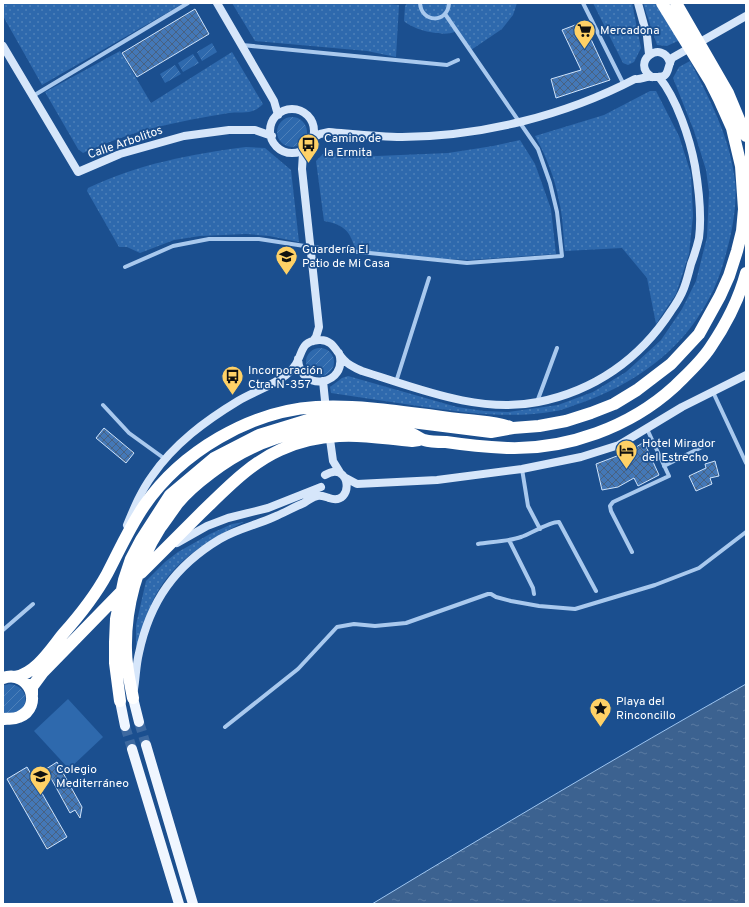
<svg xmlns="http://www.w3.org/2000/svg" width="749" height="907" font-family="Overpass,sans-serif">
<defs>
<pattern id="grass-dots" width="8" height="8" patternUnits="userSpaceOnUse"><rect width="8" height="8" fill="#2e69ad"/><path d="M2 2h.1M6 6h.1" fill="none" stroke="#4d80b9" stroke-width="1.8" stroke-linecap="round"/></pattern>
<pattern id="garden-furrows" width="10" height="10" patternUnits="userSpaceOnUse"><rect width="10" height="10" fill="#2e69ad"/><path d="M-1 1l2-2M0 10L10 0M9 11l2-2" fill="none" stroke="#4d80b9"/></pattern>
<pattern id="water-ripples" width="26" height="14" patternUnits="userSpaceOnUse"><rect width="26" height="14" fill="#3c6290"/><path d="M2 4q2-2 4 0t4 0M15 11q2-2 4 0t4 0" fill="none" stroke="#597aa1"/></pattern>
<pattern id="building-cross-hatch" width="8" height="8" patternUnits="userSpaceOnUse"><rect width="8" height="8" fill="#4478b7"/><path d="M0 0l8 8M0 8l8-8" fill="none" stroke="#486282"/></pattern>
</defs>
<rect width="100%" height="100%" fill="#1b4f8f"/>
<path fill="url(#grass-dots)" d="M6 3H184L42 85 3 16V5Z
M232 3H378L399 5 396 57 367 51 255 41Z
M407 3H517L513 15 502 29 471 50 456 31C446 38 413 30 404 21L405 6Z
M593 3H632L641 48 634 62 628 65 623 63Z
M643 3H657L680 40 667 46 657 45Z
M120 51 151 103 232 52 263 104C251 116 244 111 229 113 203 117 178 122 153 128 129 134 106 143 83 153L78 149 45 92Z
M690 61C710 100 730 137 735 181 737 199 734 220 730 238 724 262 719 282 706 304 680 352 632 385 581 403 573 405 564 410 556 411 512 419 468 413 425 407 393 402 362 398 331 393L330 387 342 378 348 376 457 407 484 411 508 412 558 405 593 392 626 372 661 340 682 309 696 281 707 237 709 192 706 170 694 131 673 78 679 67Z
M650 91H656L679 136 691 174 693 216 689 254 676 294 656 324 647 278 622 248 565 251C563 234 563 217 559 201 555 178 546 156 535 136L604 115Z
M520 140 535 164 551 209 556 254 469 260 423 258 356 251C350 231 345 225 324 221L316 161 324 153 377 156 448 153 493 146Z
M246 147 265 148 291 170 299 242 269 236 246 234 200 236 174 240 140 253 127 247H119L87 191 88 188C138 164 192 154 246 147Z
M244 522C206 541 168 564 151 605 145 619 141 635 136 649V625L146 581 165 562 178 552 210 534 232 524Z"/>
<path fill="url(#garden-furrows)" d="M212 43 217 52 202 61 197 52Z
M193 54 199 63 183 72 178 63Z
M175 65 181 74 165 83 160 74Z
M277 132a15 15 0 1 1 30 0a15 15 0 1 1-30 0Z
M306 362a14 14 0 1 1 28 0a14 14 0 1 1-28 0Z
M9 684C35 686 28 721 3 713V686Z"/>
<path fill="#2e69ad" d="M68 699 103 737 69 769 34 731Z"/>
<path fill="url(#water-ripples)" stroke="#9cc4f0" d="M746 684V904H372C496 829 620 755 746 684Z"/>
<path fill="url(#building-cross-hatch)" stroke="#cfe3fa" d="M195 9 209 34 137 77 122 53Z
M583 22 610 80 556 98 551 79 581 70 562 30Z
M104 428 134 453 126 463 96 438Z
M644 442 659 475 638 486 634 478 618 487 602 490 596 464 630 451Z
M715 461 719 476 710 478 712 484 696 491 689 476 706 468 705 464Z
M57 762 82 807 80 818 75 810 70 813 46 769Z
M27 767 67 837 47 849 7 779Z"/>
<g fill="none" stroke-linecap="round" stroke-linejoin="round">
<path stroke="#3d69a0" stroke-width="10" stroke-dasharray="10 5" stroke-linecap="butt" d="M139 722 146 745
M125 726 132 749"/>
<path stroke="#a9c9ee" stroke-width="4" d="M420 3C421 23 448 24 449 3
M583 3 624 85
M242 45 447 65 458 60
M33 96 188 3
M125 267 173 246 209 239H259L311 247 467 263 562 256 557 212 550 183 538 149 445 14
M396 382 429 278
M713 392 746 463
M537 402 557 348
M103 405 129 433 165 459
M664 466 712 442
M522 469 528 506 540 529
M509 540 533 588 534 594
M478 544C491 542 510 541 521 537 530 534 551 521 559 522L596 591
M632 552 611 511 610 506 613 502 669 476 647 429
M3 630 33 604
M225 727 298 669 337 627 354 624 375 626 406 623 488 594H491L496 597 511 601 539 606 575 609 655 585 699 568 746 532"/>
<path stroke="#d6e6fa" stroke-width="8" d="M217 3 274 101 278 115
M638 3 647 36 649 54
M3 46 78 172 120 154 184 136 229 130H255L272 136
M652 77C629 62 663 38 670 63
M270 131a22 22 0 1 1 44 0a22 22 0 1 1-44 0Z
M313 138 320 134 329 132C353 134 378 137 402 137 482 136 564 116 635 79 641 80 646 76 651 77 672 78 665 72 672 58L746 16
M304 149 303 153 302 169 319 327 316 337 313 341
M298 359C300 394 349 385 339 353
M323 381 326 410
M329 432 333 461 341 474
M344 477 357 484 437 480 522 469 581 457 619 445 682 407 746 375
M127 525C134 508 141 491 152 476 174 444 205 421 238 401 253 392 272 386 286 375 290 372 293 369 296 364 303 352 301 341 319 340 333 339 336 352 344 360 348 365 355 368 362 371 417 388 479 414 538 402 594 391 640 359 671 311 676 304 681 296 684 288 687 280 689 272 691 264 694 256 697 247 699 238 702 215 699 190 695 166 690 139 677 99 659 77
M177 543 207 526 228 518 268 508 321 487
M134 689C136 677 136 665 139 653 150 601 175 566 220 539 237 529 256 525 274 517 284 513 294 507 304 503 308 500 313 497 317 496 322 495 325 497 329 498 355 507 351 459 325 475"/>
<path stroke="#f0f6ff" stroke-width="10" d="M133 698 139 722
M120 701 125 726
M146 745 193 904
M132 749 179 904"/>
<path stroke="#fff" stroke-width="12" d="M676 3 728 93 746 136
M141 573C161 553 181 533 201 513 225 490 249 464 280 450 297 442 319 437 339 436 363 434 387 439 412 441L419 440
M15 677C36 673 50 650 63 634 79 616 95 596 107 574 119 551 129 528 144 506 181 452 250 411 316 407 353 405 391 410 428 415 441 417 454 419 468 420 483 422 495 422 510 427
M3 678C30 669 44 707 19 717 13 720 8 718 3 719
M32 695V687L43 672 122 591
M133 698C130 682 126 666 126 650 125 607 137 564 160 528 166 520 172 511 178 503 187 492 199 482 211 473 261 434 320 422 381 429 391 430 403 430 412 434 416 435 420 439 424 440 430 442 439 442 446 442 466 445 487 447 507 448 567 450 630 427 674 387 686 375 700 363 710 348 725 326 739 299 746 273
M120 701 115 663V642L116 619 124 580 131 559 141 540 170 495 214 458 259 435 311 419 346 416 380 418 491 432 513 428 539 426 566 421 591 413 614 404 637 390 671 364 699 334 720 296 729 276 737 251 742 231 744 209 741 166 732 128 719 99 710 81 662 3"/>
</g>
<defs>
<symbol id="supermarket-pin" viewBox="-11 -11 22 30"><path d="M0 17L-7.5 6A9.5 9.5 0 1 1 7.5 6Z" fill="#ffd166" stroke="#1b4f8f"/><path d="M-6-5.5h2.5l.6 2H6L4.5 2H-2.5L-4.4-4H-6ZM-1.5 3.2a1.3 1.3 0 1 0 .1 0ZM3 3.2a1.3 1.3 0 1 0 .1 0Z" fill="#111"/></symbol>
<symbol id="bus-pin" viewBox="-11 -11 22 30"><path d="M0 17L-7.5 6A9.5 9.5 0 1 1 7.5 6Z" fill="#ffd166" stroke="#1b4f8f"/><path d="M-5-6H5V4H4V6H2V4H-2V6H-4V4H-5ZM-3.5-4V0h7V-4ZM-3.5 1.2v1.5H-2V1.2ZM2 1.2v1.5H3.5V1.2Z" fill="#111"/></symbol>
<symbol id="school-pin" viewBox="-11 -11 22 30"><path d="M0 17L-7.5 6A9.5 9.5 0 1 1 7.5 6Z" fill="#ffd166" stroke="#1b4f8f"/><path d="M0-5L7-2L0 1L-7-2ZM-4 1L0 2.5L4 1V4Q0 6-4 4Z" fill="#111"/></symbol>
<symbol id="hotel-pin" viewBox="-11 -11 22 30"><path d="M0 17L-7.5 6A9.5 9.5 0 1 1 7.5 6Z" fill="#ffd166" stroke="#1b4f8f"/><path d="M-6-4.5h1.5V1H6V5H4.5V3h-9V5H-6ZM-4 0a1.8 1.8 0 1 1 3.6 0ZM.5 0V-2.5h3Q6-2.5 6 0Z" fill="#111"/></symbol>
<symbol id="sight-pin" viewBox="-11 -11 22 30"><path d="M0 17L-7.5 6A9.5 9.5 0 1 1 7.5 6Z" fill="#ffd166" stroke="#1b4f8f"/><path d="M0-6L1.8-2.2L6-1.7L2.9 1.2L3.7 5.4L0 3.3L-3.7 5.4L-2.9 1.2L-6-1.7L-1.8-2.2Z" fill="#111"/></symbol>
</defs>
<g fill-rule="evenodd">
<use href="#supermarket-pin" x="572" y="18" width="25" height="34"/>
<use href="#bus-pin" x="296" y="132" width="25" height="34"/>
<use href="#school-pin" x="274" y="244" width="25" height="34"/>
<use href="#bus-pin" x="220" y="364" width="25" height="34"/>
<use href="#hotel-pin" x="614" y="438" width="25" height="34"/>
<use href="#sight-pin" x="588" y="696" width="25" height="34"/>
<use href="#school-pin" x="28" y="764" width="25" height="34"/>
</g>
<g text-anchor="middle" stroke-width="3.5" stroke-linejoin="round" paint-order="stroke">
<g font-size="12" fill="#fff" stroke="#1b4f8f" text-anchor="start">
<text x="600" y="34">Mercadona</text>
<text x="324" y="142">Camino de<tspan x="324" dy="14">la Ermita</tspan></text>
<text x="302" y="253">Guardería El<tspan x="302" dy="14">Patio de Mi Casa</tspan></text>
<text x="248" y="374">Incorporación<tspan x="248" dy="14">Ctra. N-357</tspan></text>
<text x="642" y="447">Hotel Mirador<tspan x="642" dy="14">del Estrecho</tspan></text>
<text x="616" y="705">Playa del<tspan x="616" dy="14">Rinconcillo</tspan></text>
<text x="56" y="773">Colegio<tspan x="56" dy="14">Mediterráneo</tspan></text>
</g>
<g font-size="12" fill="#fff" stroke="#1b4f8f">
<text transform="translate(125 142) rotate(-19)" y="4">Calle Arbolitos</text>
</g>
</g>
<rect width="749" height="907" fill="none" stroke="#ffffff" stroke-width="8"/>
</svg>
